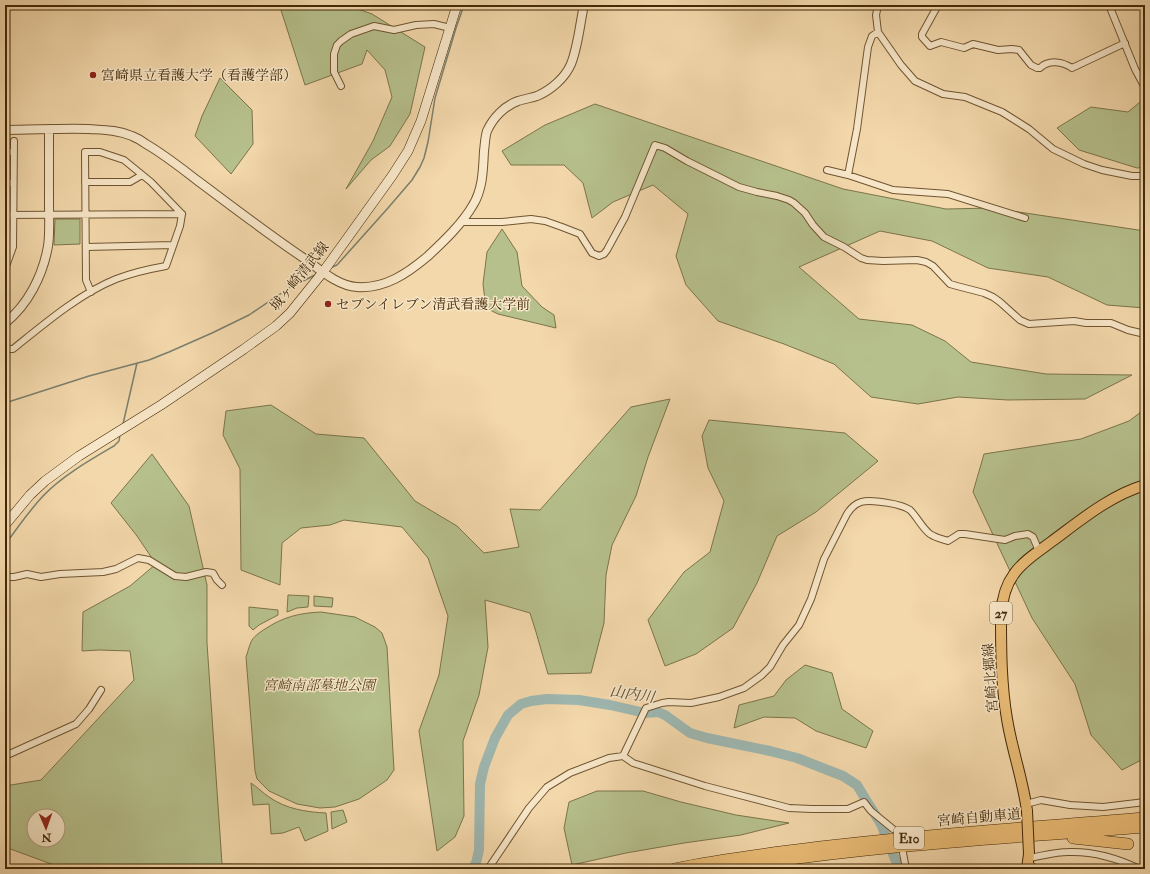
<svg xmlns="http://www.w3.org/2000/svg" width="1150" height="874" font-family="'IM FELL Double Pica','Noto Serif JP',serif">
<rect width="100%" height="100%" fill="#f3d8ab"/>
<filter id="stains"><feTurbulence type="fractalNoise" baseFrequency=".005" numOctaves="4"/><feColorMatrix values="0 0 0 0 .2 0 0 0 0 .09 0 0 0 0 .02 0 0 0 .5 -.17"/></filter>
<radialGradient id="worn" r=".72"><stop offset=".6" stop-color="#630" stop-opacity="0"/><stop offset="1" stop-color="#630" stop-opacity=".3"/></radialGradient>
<path fill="#b6c08c" stroke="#7c744a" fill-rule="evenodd" d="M281 5H347L372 14 425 47 410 114 390 146 371 160 346 189 373 141 392 97 385 70 367 50 362 64 305 85 280 7Z
M220 78 252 110 253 144 231 174 195 136 202 116Z
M1145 98V167L1137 168 1079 150 1057 128 1091 107 1128 112Z
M595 104 843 189 946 209 992 208 1145 231V308L1107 305 1048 277 988 268 932 241 880 231 799 267 859 319 912 325 945 341 971 362 1046 374 1132 375 1085 399 1008 400 958 397 918 404 871 397 834 364 784 344 718 321 686 285 676 256 688 214 653 185 613 202 592 218 583 183 564 165H511L502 151 545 125Z
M55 219H80V244L54 245Z
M502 229 517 252 522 286 542 307 554 315 556 328 498 314 486 308 483 284 487 252Z
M670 399 648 457 636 496 612 545 606 575 604 623 591 673 548 674 536 632 530 613 485 600 488 647 479 695 463 741 464 816 455 837 437 851 419 731 439 675 448 616 428 558 402 527 344 520 330 525 301 528 282 543 280 585 241 570 240 469 223 435 226 411 271 405 316 434 364 438 415 501 457 526 484 553 519 547 510 509 540 510 631 407Z
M1145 409V758L1122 770 1091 735 1075 684 1032 618 973 492 984 454 1081 439 1129 421Z
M709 420 845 433 878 461 816 512 777 536 757 583 733 628 696 654 665 666 648 620 684 572 710 552 724 501 708 468 702 436Z
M152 454 189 506 207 585V643L222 864 350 865 352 869H52L54 865 5 847V786L41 780 134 680 130 651 99 650 82 651 83 612 130 586 156 564 137 536 111 503ZM34 816H58V840H34Z
M288 595 309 596 308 607 297 608 287 612Z
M314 596 333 598 332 607 314 606Z
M249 607 278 610V615L259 625 253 630 249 626Z
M321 612 355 617 375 627 382 633 387 647 394 770 387 780 359 799 335 807 320 808 297 804 269 791 257 779 255 771 246 657C248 652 249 646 251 642 253 637 260 632 265 629 283 617 299 613 321 612Z
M805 665 832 673 842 709 873 731 866 748 816 731 795 718 764 717 734 728 739 705 774 696 786 680Z
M251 783C257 787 263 793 269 797 286 809 306 812 326 813L328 831 305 841 299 827 283 833 271 834 269 804 253 805Z
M597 791H643L681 802 736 815 789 823 741 835 684 843 626 853 572 865 564 828 569 802Z
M343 810 347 822 332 829 331 812Z"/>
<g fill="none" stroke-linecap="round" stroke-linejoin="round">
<path stroke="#7a7f6e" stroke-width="1.5" d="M330 268 337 265 388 208 412 180 420 167 424 158 428 142 435 98 456 28 464 5
M5 403 89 376 149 360 169 352 212 333 249 315 289 288 315 275
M123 424 137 363
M5 545C17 528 29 511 43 496 62 476 90 460 114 446L119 441 120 435"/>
<path stroke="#9eb8b2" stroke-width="10" d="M472 869 476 863 479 850 480 784 484 767 495 738 508 715 521 704 531 701 547 699 579 700 610 705 645 713 658 712 665 715 690 733 707 738 770 751 797 758 843 776 857 785 866 800 881 824 899 869"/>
<defs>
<path id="minor" d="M878 5 876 15 878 32 901 65 915 81 943 94 965 97 1002 112 1029 129 1053 149 1084 164 1102 170 1132 176H1145
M938 5 922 34V37L930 46 941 42 964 48 973 44 998 50 1012 49 1019 50 1031 65 1037 68H1040C1049 59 1063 62 1072 68L1125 43
M1109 5 1135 69 1143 84H1145
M341 86 334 72V54L337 45 341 41 351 34 374 26 394 30 416 25 434 24 450 28
M5 152H14
M827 170 848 175 893 190 948 194 1025 218
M848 175 857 129 868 47 872 36 878 32
M85 182H130L142 175
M5 183H13
M5 215 182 214
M461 222H502L531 219 545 221 562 227 580 234 592 253 599 256 604 254 607 250 625 217 655 145 665 148 687 161 739 187 757 192 777 196 789 200 794 203 805 213 813 225 824 237 844 247 861 258 867 260 883 261 917 260 926 262 933 266 950 284 957 286 984 293 993 297 1000 302 1020 320 1029 324 1074 321 1086 323H1111L1128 330 1145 334
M86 247 173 245
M5 269 13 247 14 141
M91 292 86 280 85 152H100L124 160 151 182 182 214
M5 349H13C44 324 79 294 116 279 132 273 149 269 166 266L180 226 182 214
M5 577H14L27 574 41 577 60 574 103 572 116 569 138 558 149 560 175 576 186 577 206 572 213 573 217 580 222 585
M5 756 76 724 89 709 101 690
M623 756 646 708 662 703 669 702 691 703 719 697 744 688 762 675 770 667 783 645 799 625 811 599 824 559 847 514C850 509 855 504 861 502 871 499 902 504 910 510 917 517 923 529 930 534 936 538 942 539 948 541L959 534H965L1005 540 1015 536 1028 534 1033 537 1039 551
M1026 804 1041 800 1070 805 1103 807 1145 802
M903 853 906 869
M1029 858C1042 856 1055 852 1068 852 1092 851 1119 859 1140 869
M1028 863 1032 866 1034 869
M488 869 529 808 547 787 570 773 609 758 623 756 633 763 705 786 789 808 812 809H848L864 802 871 811 893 829"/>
<path id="tertiary" d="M5 130C33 130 61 128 89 129 104 130 118 130 132 136 137 138 142 141 146 144 165 155 181 168 198 181 233 207 268 234 305 259 319 269 338 286 357 287 385 289 408 273 428 256 444 241 462 224 473 205 483 189 483 169 484 151 485 144 485 137 487 131 493 118 504 106 518 101 524 99 531 98 537 96 551 90 565 78 571 64 578 47 580 23 584 5
M5 323C28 305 43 275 48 246 50 233 49 217 49 203 49 178 49 154 49 129"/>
<path id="secondary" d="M5 525 30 495 45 481 79 456 161 405 244 349 276 326 290 313 323 272 392 176 408 151 421 121 457 5"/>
<path id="primary" d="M1027 811C1023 780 1012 750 1007 719 1001 684 1001 649 1001 614 1002 600 1005 586 1014 574 1023 561 1038 552 1051 542 1081 520 1109 496 1145 485
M1027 869 1029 854"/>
<path id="motorway" d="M1073 838 1128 844
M674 869C722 859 771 853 820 847 928 834 1037 827 1145 818
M724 869C863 846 1005 838 1145 827"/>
</defs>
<use href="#minor" stroke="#6f5531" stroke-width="8"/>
<use href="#tertiary" stroke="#6f5531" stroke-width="10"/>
<use href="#secondary" stroke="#432908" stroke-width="10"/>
<use href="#primary" stroke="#432908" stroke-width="12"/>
<use href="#motorway" stroke="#432908" stroke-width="12"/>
<use href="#minor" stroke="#f7e6c8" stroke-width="6"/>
<use href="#tertiary" stroke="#f7e6c8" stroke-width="8"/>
<use href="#secondary" stroke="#f7e6c8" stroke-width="9"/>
<use href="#primary" stroke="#eabc76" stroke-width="10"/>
<use href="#motorway" stroke="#eabc76" stroke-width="11"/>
<defs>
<path id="primary-bridge" d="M1027 811 1029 854"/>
</defs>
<use href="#primary-bridge" stroke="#432908" stroke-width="12" stroke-linecap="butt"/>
<use href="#primary-bridge" stroke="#eabc76" stroke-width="10"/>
</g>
<g fill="#8f2418" stroke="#f7e6c8" stroke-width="1.5">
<circle cx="93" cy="75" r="4"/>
<circle cx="328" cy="304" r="4"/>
</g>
<g text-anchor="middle" stroke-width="3" stroke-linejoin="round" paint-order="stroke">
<g fill="#f7e6c8" stroke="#796242" stroke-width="1">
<rect x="990" y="602" width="22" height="22" rx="3"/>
<rect x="894" y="827" width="30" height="22" rx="3"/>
</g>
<g font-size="13" font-weight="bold" fill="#432908">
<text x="1001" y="618">27</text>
<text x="909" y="843">E10</text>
</g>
<g font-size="14" fill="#432908" stroke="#f7e6c8" text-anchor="start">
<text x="101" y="80">宮崎県立看護大学（看護学部）</text>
<text x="336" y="309">セブンイレブン清武看護大学前</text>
</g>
<g font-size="14" fill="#432908" stroke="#f7e6c8">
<text transform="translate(299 276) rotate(-51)" y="5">城ヶ崎清武線</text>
<text transform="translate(990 678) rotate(-94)" y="5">宮崎北郷線</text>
<text transform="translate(979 817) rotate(-5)" y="5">宮崎自動車道</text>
</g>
<g font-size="14" font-style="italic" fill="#5a4722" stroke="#f7e6c8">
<text x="319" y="690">宮崎南部墓地公園</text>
</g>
<g font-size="15" font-style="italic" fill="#5a4d32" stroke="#f7e6c8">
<text transform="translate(632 694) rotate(9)" y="5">山内川</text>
</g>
</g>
<rect width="1150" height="874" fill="none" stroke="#f3d8ab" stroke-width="20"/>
<rect x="6" y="6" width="1138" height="862" fill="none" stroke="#432908" stroke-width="2"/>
<rect x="10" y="10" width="1130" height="854" fill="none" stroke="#432908"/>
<g transform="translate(46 828) rotate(178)"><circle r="19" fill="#f7e6c8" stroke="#af9a7b"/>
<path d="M0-3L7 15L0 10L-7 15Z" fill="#8f2418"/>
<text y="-6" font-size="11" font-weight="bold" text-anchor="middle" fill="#432908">N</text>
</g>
<rect width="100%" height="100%" filter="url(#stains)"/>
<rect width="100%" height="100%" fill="url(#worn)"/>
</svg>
